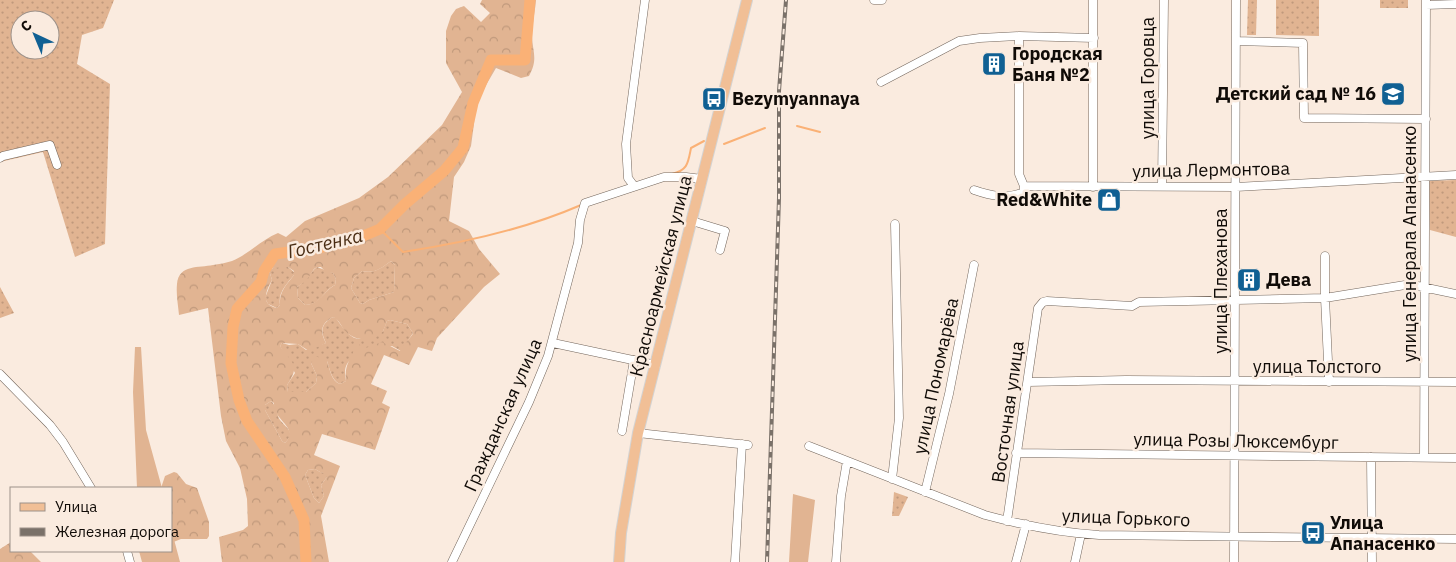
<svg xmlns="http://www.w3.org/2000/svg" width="1456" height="562" font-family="'IBM Plex Sans',sans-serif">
<defs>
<pattern id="grass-dots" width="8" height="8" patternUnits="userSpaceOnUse" patternTransform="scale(1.25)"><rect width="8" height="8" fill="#e1b492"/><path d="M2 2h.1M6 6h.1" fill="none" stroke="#c0997c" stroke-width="1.8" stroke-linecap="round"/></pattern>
<pattern id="forest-crowns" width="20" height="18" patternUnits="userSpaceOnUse" patternTransform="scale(1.25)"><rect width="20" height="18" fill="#e1b492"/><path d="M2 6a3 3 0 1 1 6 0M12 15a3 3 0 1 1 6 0" fill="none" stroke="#c0997c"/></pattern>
</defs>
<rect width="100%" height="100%" fill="#faebdf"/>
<path fill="url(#grass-dots)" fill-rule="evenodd" d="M0 0H114L103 28 82 35 77 64 110 84 105 244 75 257 43 152 0 162ZM20 20H50V50H20Z
M1248 0H1257L1256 35H1247Z
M1276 0H1319V36L1276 35Z
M1380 0H1408V8H1380Z
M1456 180V237L1430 230 1429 181Z
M391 261 395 265 394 292 369 300 363 304 360 303 351 288 354 278 362 271C373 274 382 268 391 261Z
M275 267H288L294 272V275C286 285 278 292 280 305L277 308 268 304 265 298 272 280 269 270Z
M317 267 333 273 336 279 335 285C322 292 322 304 305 305L298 298 297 287C307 281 310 272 317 267Z
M0 287 14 313 0 318Z
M333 317 336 318C353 343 357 343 383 331L387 321 390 320 407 324 413 333 401 351 392 346C381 349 352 354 347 364 344 369 345 375 346 381L340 384C331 380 330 369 327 361L311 363 317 376 316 383 306 392H288L287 385 295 373 280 346 282 343 289 345 298 344 306 350 326 343C320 331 321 324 333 317Z
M271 401C277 406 276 414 280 420 287 429 296 432 285 443L282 441 265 410V405Z
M315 469 320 472 327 473V477L321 485 324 496 319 503 314 498 305 475 308 470Z
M894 492 908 497 899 516H892Z"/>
<path fill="url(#forest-crowns)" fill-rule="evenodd" d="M482 0H536C535 12 532 25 532 37 533 53 538 60 529 76L521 78 496 68 478 99 475 109 474 124 471 146 464 162 454 177 449 221 469 231 479 249 500 274 484 287 437 338 432 351 418 347 409 365 384 355 371 384 387 391 382 403 390 407 375 450 322 434 314 455 340 466 321 516 329 562H222L219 537 243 530 248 526 247 499 240 468 226 441 221 416 208 308 179 315C178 304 176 295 177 284 179 264 199 268 213 265 219 264 226 263 232 261 249 254 261 240 278 233L286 237 305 221 359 198 388 177 442 125 462 92 446 63V31L451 16 456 9 464 6 481 22 490 13 480 4ZM391 261 395 265 394 292 369 300 363 304 360 303 351 288 354 278 362 271C374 274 382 268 391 261ZM288 267 294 271V275C286 285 279 292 280 305L277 308C260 305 266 291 272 280L269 270 272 268ZM317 267H321L326 272 333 273 336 279 335 285C323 292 320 304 305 305L298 298 297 287 306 281 314 269ZM333 317C340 320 341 327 346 332 354 340 370 342 379 335 384 332 385 326 387 321L390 320 407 324 413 333C412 337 403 344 400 351L382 342 363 349 359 344 356 345C351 360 344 364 346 381L340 384C331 381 330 369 327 361L318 357H315L311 363 317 376 316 383 306 392H288L287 385C301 364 292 364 280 346L282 343 298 344 309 351 326 343C320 332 320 324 333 317ZM271 401 274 403C273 421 300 427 285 443L282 441 265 410V405ZM315 469 320 472 327 474V477L321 485 324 496 319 503 314 498 305 475 308 470Z
M174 472 177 473 186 484 197 488 209 522V536L207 539H181L171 543V488H161L165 476Z
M11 542V551H30L41 562H0V549Z"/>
<path fill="#e1b492" d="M135 347H141L146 430 162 488H137L133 392Z
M793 494 815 500 808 562H789Z
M171 528 180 562H142L139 551H171Z"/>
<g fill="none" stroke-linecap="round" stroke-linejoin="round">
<path stroke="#fab176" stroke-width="2" d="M797 126 820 132
M724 144 765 128
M672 174C688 170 688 163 691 148L704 141
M380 229 403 252C463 243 526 229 581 205"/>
<path stroke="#fab176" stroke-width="11" d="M306 562 304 520 285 477 247 421 239 400 231 363 233 327 237 309 261 282 264 271 275 254 323 247 356 239 380 229 405 204 444 171 463 148 473 103 491 60H525L530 0"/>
<defs>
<path id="minor" d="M874 0H882
M1426 5 1456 4
M1019 36V174L1024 186
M1236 41 1303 43 1304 118 1426 119
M881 82 959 41 980 38 1019 36 1094 38
M0 158 3 156 50 145 57 165
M634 186 628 178 626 144 645 0
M1024 186 1236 187 1456 175
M1162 186 1164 0
M1093 187V0
M974 190C991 196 1007 199 1024 192V186
M692 221 725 231 720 250
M1325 256V298L1329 382
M553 343 656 365
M0 374 50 425 63 442 91 488
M1028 382 1126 380 1456 382
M622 431 634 360
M638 433 748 445
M809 446 985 515C1022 525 1060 533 1099 535L1456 539
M1016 453 1456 458
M1371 457 1372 562
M1424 457 1426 0
M892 479 899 418 895 224
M925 492 949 394 974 265
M1007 521 1038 308 1043 302 1047 301 1132 306 1139 302 1325 298 1405 285H1413L1456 294
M127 551 130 562
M452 562 529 402 548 356 578 243 580 220 585 203 664 177H686L702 179
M735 562 742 444
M836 562 841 496 847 461
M1016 562 1026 524
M1075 562 1081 534
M1234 562 1236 0"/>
<path id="major" d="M619 562 621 533 638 433 747 0"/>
</defs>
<use href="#minor" stroke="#73665c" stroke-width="9"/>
<use href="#major" stroke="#d4d3d2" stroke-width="12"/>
<use href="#minor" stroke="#fff" stroke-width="8"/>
<use href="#major" stroke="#f1bf96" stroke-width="10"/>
<defs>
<path id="rail" d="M767 562 779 198V91L786 0"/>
</defs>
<use href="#rail" stroke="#7a7169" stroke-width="4"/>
<use href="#rail" stroke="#faebdf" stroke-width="2" stroke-dasharray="5.5" stroke-linecap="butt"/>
</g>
<defs>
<symbol id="building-square" viewBox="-11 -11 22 22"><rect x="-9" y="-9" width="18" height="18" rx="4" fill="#106093" stroke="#faebdf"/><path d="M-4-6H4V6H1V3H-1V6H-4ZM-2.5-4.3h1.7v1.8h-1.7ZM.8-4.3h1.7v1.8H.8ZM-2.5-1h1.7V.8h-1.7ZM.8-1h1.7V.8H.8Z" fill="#fff"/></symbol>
<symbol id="school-square" viewBox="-11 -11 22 22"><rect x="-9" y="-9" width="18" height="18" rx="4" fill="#106093" stroke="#faebdf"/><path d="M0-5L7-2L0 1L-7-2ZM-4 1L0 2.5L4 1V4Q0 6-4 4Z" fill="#fff"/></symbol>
<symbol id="bus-square" viewBox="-11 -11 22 22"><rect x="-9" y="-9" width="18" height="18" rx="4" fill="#106093" stroke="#faebdf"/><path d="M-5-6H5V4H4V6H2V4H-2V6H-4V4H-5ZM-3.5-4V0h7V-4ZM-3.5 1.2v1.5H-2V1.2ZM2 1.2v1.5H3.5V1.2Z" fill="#fff"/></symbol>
<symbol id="shop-square" viewBox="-11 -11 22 22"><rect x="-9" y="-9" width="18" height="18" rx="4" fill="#106093" stroke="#faebdf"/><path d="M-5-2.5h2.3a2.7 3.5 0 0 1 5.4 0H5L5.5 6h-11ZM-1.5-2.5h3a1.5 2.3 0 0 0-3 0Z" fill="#fff"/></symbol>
</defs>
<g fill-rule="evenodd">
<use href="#building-square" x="980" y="50" width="28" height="28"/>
<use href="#school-square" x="1379" y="80" width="28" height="28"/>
<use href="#bus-square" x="700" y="85" width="28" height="28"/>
<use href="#shop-square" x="1095" y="186" width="28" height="28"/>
<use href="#building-square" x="1235" y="266" width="28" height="28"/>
<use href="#bus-square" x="1299" y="519" width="28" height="28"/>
</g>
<g text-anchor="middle" stroke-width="5" stroke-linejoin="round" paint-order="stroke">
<g font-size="18" font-weight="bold" fill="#100b07" stroke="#faebdf" text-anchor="start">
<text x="1012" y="60">Городская<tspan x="1012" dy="21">Баня №2</tspan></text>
<text x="1376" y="100" text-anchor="end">Детский сад № 16</text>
<text x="732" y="105">Bezymyannaya</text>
<text x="1092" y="206" text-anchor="end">Red&amp;White</text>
<text x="1266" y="286">Дева</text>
<text x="1330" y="529">Улица<tspan x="1330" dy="21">Апанасенко</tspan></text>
</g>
<g font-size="18" fill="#100b07" stroke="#faebdf">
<text transform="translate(1148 78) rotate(-90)" y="6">улица Горовца</text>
<text transform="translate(1211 170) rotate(-1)" y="6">улица Лермонтова</text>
<text transform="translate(1410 244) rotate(-90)" y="6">улица Генерала Апанасенко</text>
<text transform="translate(661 276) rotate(-76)" y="6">Красноармейская улица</text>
<text transform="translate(1221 281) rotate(-90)" y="6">улица Плеханова</text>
<text x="1317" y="373">улица Толстого</text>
<text transform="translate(936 376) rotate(-78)" y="6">улица Пономарёва</text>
<text transform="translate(1008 412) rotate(-82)" y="6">Восточная улица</text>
<text transform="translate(503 415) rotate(-66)" y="6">Гражданская улица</text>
<text transform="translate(1236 441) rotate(1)" y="6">улица Розы Люксембург</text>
<text transform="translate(1126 518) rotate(2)" y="6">улица Горького</text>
</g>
<g font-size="19" font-style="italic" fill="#492c13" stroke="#faebdf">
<text transform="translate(325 243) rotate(-13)" y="7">Гостенка</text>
</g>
</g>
<rect x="10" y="487" width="162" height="65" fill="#faebdf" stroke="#9c9189"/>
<rect x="20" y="503" width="25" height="8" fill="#f1bf96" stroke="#9c9189"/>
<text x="55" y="512" font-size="15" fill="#100b07">Улица</text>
<rect x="20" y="528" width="25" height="8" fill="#7a7169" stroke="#9c9189"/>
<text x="55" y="537" font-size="15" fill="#100b07">Железная дорога</text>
<g transform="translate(35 35) rotate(316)"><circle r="24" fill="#faebdf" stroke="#9c9189"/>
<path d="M0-4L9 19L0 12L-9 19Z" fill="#106093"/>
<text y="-8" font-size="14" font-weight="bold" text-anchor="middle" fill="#100b07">С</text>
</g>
</svg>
